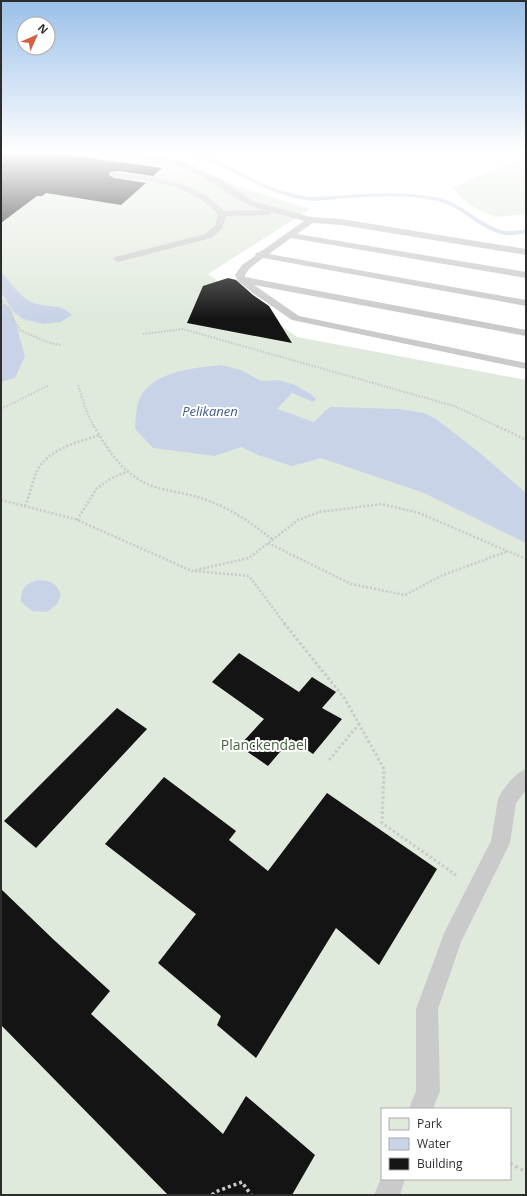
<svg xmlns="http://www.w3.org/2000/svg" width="527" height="1196" font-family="'Open Sans',sans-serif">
<rect width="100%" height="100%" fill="#fff"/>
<path fill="#dfe9dc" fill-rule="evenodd" d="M1 152 141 153 185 162 233 185 310 209 208 274 297 337 526 380V1195H1ZM382 1109H510V1179H382Z
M526 155V214L495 217 471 206 452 188Z"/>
<path fill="#c9d3e7" d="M1 271C10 282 20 298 34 303 49 309 59 302 72 315L61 322 43 324 23 319 14 312 1 292Z
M221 365 241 370 261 381 279 380 295 385 309 393 316 399 313 402 292 393 277 409 314 422 325 411 331 407 399 409 424 413 436 419 480 453 526 493V543L424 493 321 458 292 466 258 455 241 447 215 456 153 448 135 429C136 416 136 399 145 390 163 370 196 368 221 365Z
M37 580C50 581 55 581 61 595L57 604 47 612 32 611 21 602C21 588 24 585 37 580Z"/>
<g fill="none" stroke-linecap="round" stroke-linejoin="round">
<path fill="#c9d3e7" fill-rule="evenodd" d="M180 152C213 152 238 174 268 186 282 191 298 196 313 197 355 195 399 189 440 198 464 204 481 226 505 231 512 232 519 230 526 229V233C519 234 512 236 505 235 479 230 463 207 437 201 396 192 354 198 313 201 273 197 240 174 203 158 196 155 186 156 180 152Z"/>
<path fill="#c9d3e7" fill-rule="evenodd" d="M1 304 9 306 12 311 25 356 15 378 1 382Z"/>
</g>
<path fill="#141414" d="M1 152H47L162 168 153 176 120 171 110 172 109 175 114 178 146 183 121 205 46 193 42 196H37L1 223Z
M228 278 236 280 253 295 269 306 292 343 187 323 203 286Z
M239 653 299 692 312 677 336 692 322 708 342 719 313 754 291 739 268 766 239 746 264 719 212 682Z
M117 708 147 729 36 848 4 821Z
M164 777 236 831 229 840 268 871 327 793 437 869 379 965 336 928 256 1058 217 1025 221 1016 158 963 196 914 105 844Z
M1 889 54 940 110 991 91 1014 223 1134 246 1096 315 1155 292 1195H168L1 1025Z"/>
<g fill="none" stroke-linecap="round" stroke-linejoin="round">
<path stroke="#cacaca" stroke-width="2" stroke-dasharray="1.5 1.5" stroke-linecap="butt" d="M1 299 20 330 47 342 60 345
M143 334 183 329 454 406 499 427
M78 385 86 410 94 427
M1 409 49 385"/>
<path stroke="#cacaca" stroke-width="2.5" stroke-dasharray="2 2" stroke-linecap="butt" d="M94 426C109 453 127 479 158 488 174 492 191 494 206 500 231 508 252 524 272 539
M497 426 526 440
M526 457V460
M1 500 75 519 192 571 249 558 298 520 319 512 382 504 419 513 526 559
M25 506C30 495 32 482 37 471 48 449 78 442 100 435
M77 520 97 488 112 478 128 471
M268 543 351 584 405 595 443 575 506 552
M195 571 249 576 285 624"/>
<path stroke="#cacaca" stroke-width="3" stroke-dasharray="2.5 2.5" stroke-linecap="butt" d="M284 623 345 699 384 769 382 823 456 875
M329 760 359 724"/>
<path stroke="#cacaca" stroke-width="3.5" stroke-dasharray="3 3" stroke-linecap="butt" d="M510 1163 526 1172
M212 1195 215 1192 242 1182 251 1195"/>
<path fill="#cacaca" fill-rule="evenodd" d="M84 152H108L155 157 185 163 220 179 255 202 311 217 341 219 526 249V255L341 225 313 223 297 234 526 272V278L291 238 269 254 526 300V306L263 258 249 269 245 275V277L526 330V336L254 285 299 316 526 363V369L292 320 254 294 238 281 235 275 242 265 255 256 256 253 260 252 304 221 272 212 268 215 226 216 222 229 211 238 118 262 115 261 113 259 115 257 205 234 215 226 218 214C188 183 154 182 114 177L110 175 111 173C119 172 128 174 136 175 171 179 199 185 224 211L263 210C234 202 210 177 179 167 150 157 118 157 88 154Z
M526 769V790L516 803 510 843 461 942 438 1009 440 1091 433 1109H409L416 1091V1009L445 931 491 841 498 799C503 788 515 773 526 769Z
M382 1176V1179H405L400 1195H374Z"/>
</g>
<linearGradient id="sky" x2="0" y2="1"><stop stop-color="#9bc0e8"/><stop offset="0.48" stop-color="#fff"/><stop offset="1" stop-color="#fff" stop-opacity="0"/></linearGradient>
<rect width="527" height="319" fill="url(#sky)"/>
<g text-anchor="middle" stroke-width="4" stroke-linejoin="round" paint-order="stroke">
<g font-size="13" font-style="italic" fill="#435986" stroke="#fff">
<text x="210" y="416">Pelikanen</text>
</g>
<g font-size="14" fill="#45643f" stroke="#fff">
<text x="264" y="750">Planckendael</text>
</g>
</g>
<rect width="527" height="1196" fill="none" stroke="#2d2d2d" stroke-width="4"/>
<rect x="381" y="1108" width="130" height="72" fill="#ffffff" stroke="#ababab"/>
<rect x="389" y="1118" width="20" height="12" fill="#dfe9dc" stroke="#ababab"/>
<text x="417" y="1128" font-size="12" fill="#2d2d2d">Park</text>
<rect x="389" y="1138" width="20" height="12" fill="#c9d3e7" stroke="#ababab"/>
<text x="417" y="1148" font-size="12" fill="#2d2d2d">Water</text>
<rect x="389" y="1158" width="20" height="12" fill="#141414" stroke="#ababab"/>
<text x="417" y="1168" font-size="12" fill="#2d2d2d">Building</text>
<g transform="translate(36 36) rotate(45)"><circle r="19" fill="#ffffff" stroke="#ababab"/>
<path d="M0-3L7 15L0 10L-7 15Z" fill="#d36040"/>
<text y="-6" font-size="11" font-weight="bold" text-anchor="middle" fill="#2d2d2d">N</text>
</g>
</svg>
